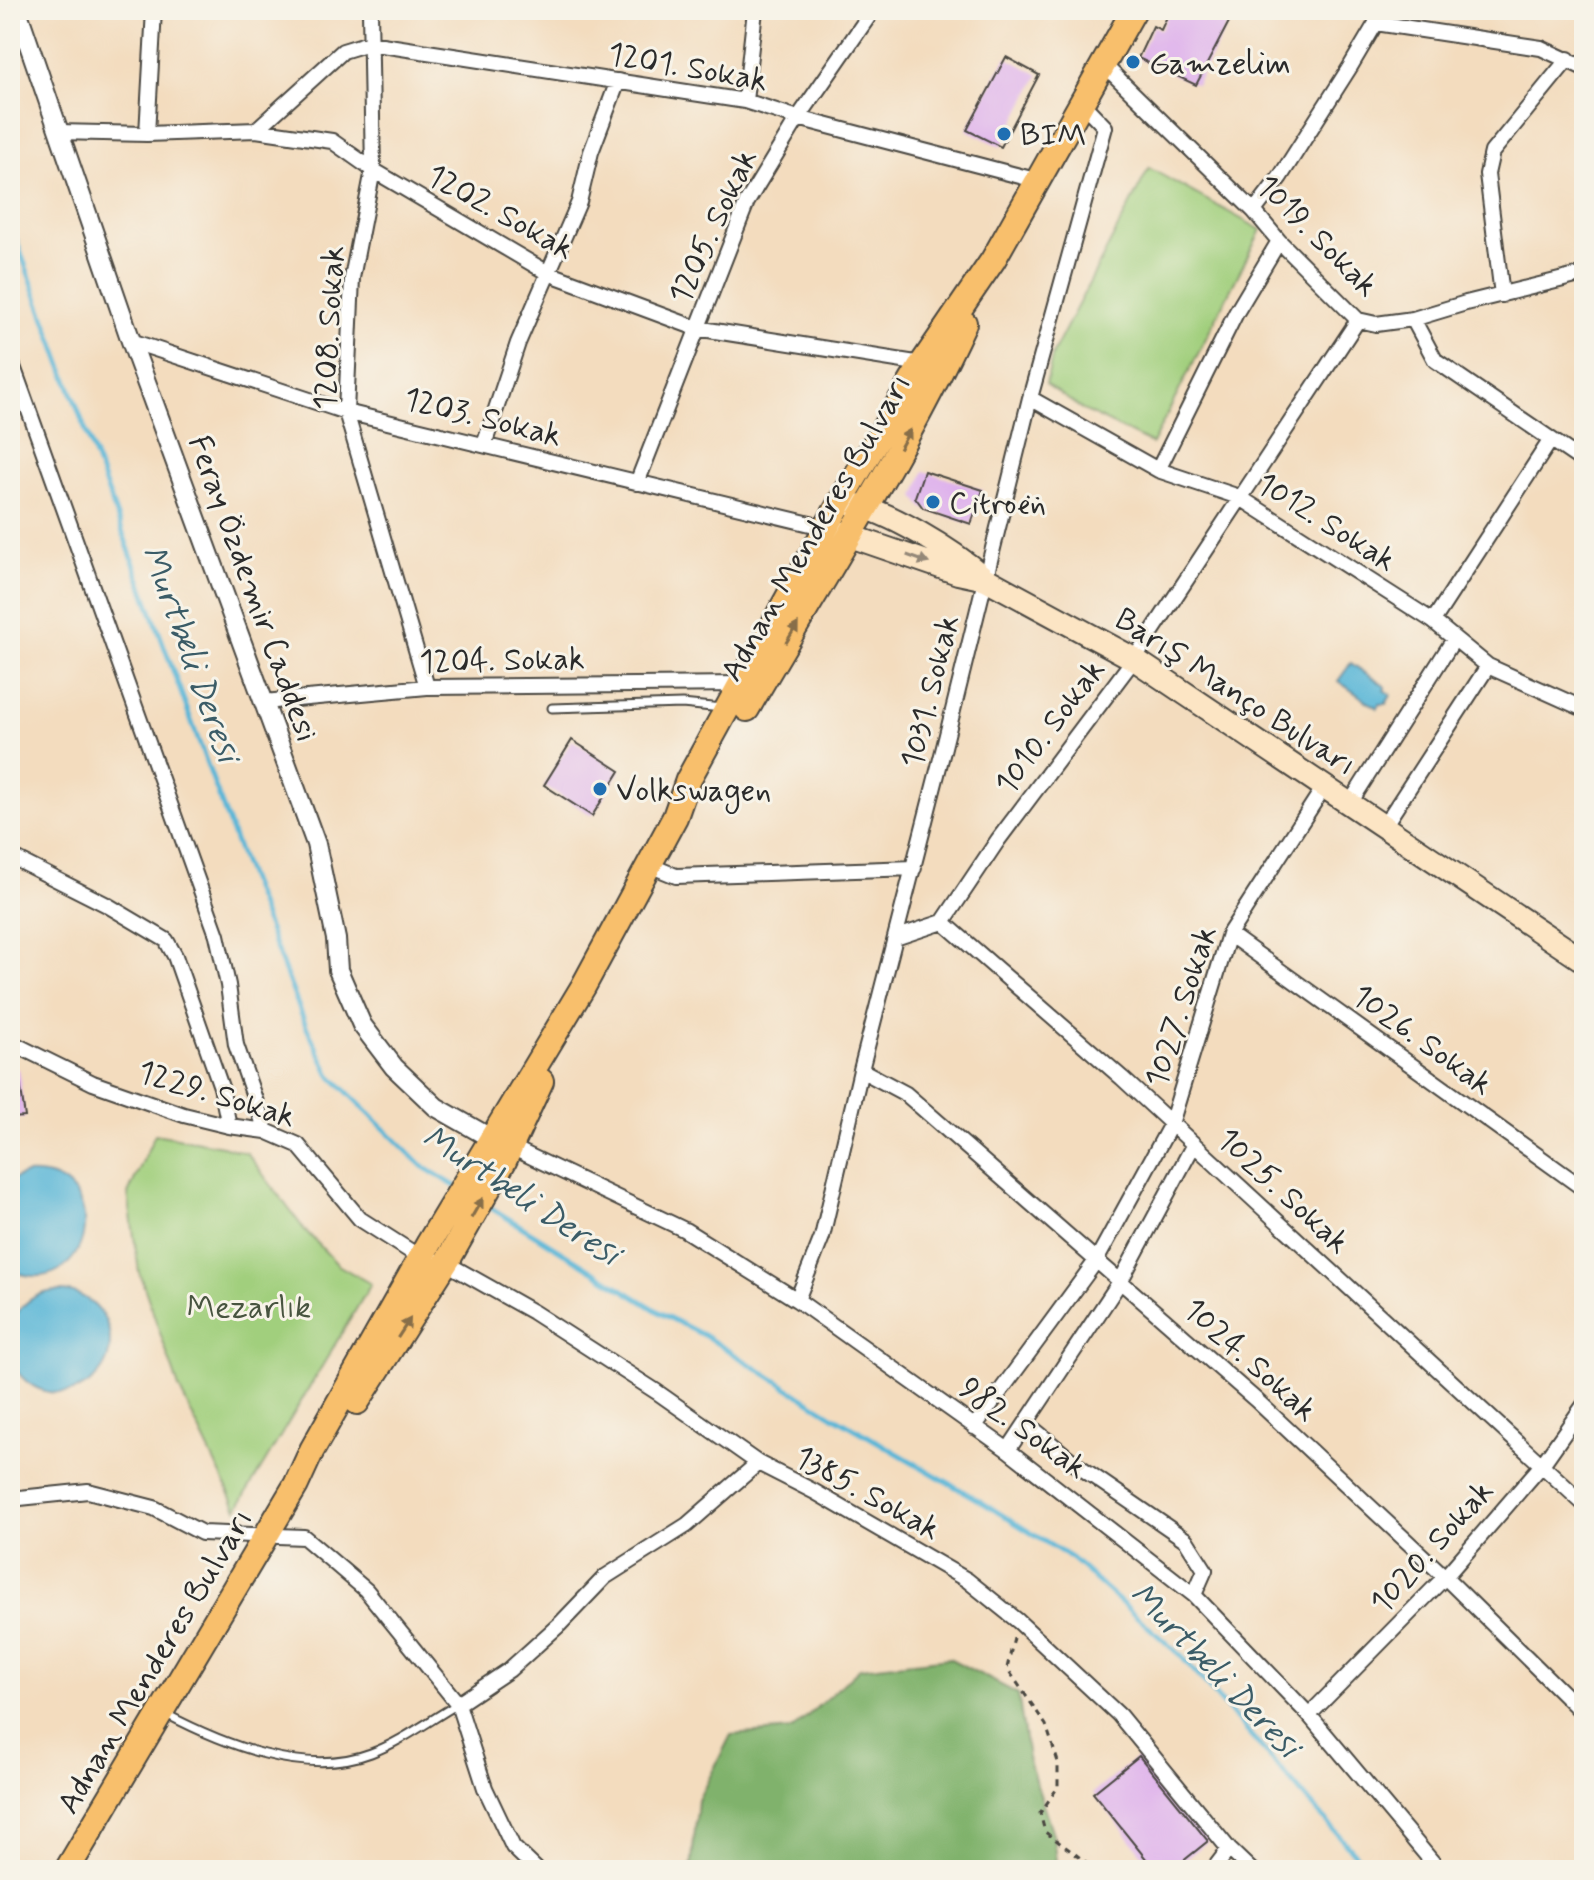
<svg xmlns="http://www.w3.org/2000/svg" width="1594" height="1880" font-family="Mynerve,sans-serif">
<rect width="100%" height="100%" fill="#f7f3e8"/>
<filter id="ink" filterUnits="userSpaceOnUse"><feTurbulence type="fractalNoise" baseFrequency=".0125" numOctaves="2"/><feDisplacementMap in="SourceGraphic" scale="16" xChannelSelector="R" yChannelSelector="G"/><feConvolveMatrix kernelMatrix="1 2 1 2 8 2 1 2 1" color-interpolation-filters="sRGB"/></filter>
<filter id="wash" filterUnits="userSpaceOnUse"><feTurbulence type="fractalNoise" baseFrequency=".006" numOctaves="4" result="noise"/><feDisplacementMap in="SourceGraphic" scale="32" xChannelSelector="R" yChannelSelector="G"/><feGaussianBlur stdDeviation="1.8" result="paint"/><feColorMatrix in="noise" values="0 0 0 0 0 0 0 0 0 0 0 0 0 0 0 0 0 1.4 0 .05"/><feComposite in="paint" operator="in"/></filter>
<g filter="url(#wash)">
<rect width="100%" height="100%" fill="#f3dcbe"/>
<path fill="#a1cf7d" stroke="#667d54" stroke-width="2" d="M1149 168 1261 230 1152 444 1083 410 1046 384 1053 353Z
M155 1134 222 1146 247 1153 304 1229 338 1265 371 1284 237 1509 179 1388 139 1272 128 1194Z"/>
<path fill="#80b26c" stroke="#566e4c" stroke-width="2" d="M949 1658 1018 1694 1028 1758 1053 1834 1057 1870H691L698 1800 731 1735 792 1730 860 1668Z"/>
<path fill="#59b6d7" stroke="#427081" stroke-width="2" d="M1351 663 1386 687 1384 690 1391 695 1386 704H1379L1377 708 1338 681Z
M26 1174C118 1169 92 1306 10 1270V1180Z
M8 1342a51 51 0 1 1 102 0a51 51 0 1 1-102 0Z"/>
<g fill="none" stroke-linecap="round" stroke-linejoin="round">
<path stroke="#59b6d7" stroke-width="5" d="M10 223 242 860 306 1026 330 1075 422 1166 455 1186
M488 1206 664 1315 705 1336 833 1416 980 1501 1071 1558 1181 1656 1369 1870"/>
</g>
<g id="blocks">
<path fill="#deb0ec" d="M1170 10H1213L1231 18 1196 85 1138 58 1153 26 1161 30Z
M1006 57 1039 75 1001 147 967 130Z
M924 471 983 490 971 524 923 508 915 497Z
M572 740 620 771 592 816 544 785Z
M10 1069H18L25 1117 10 1118Z
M1139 1756 1208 1841 1172 1870H1155L1093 1793Z"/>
</g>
</g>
<g filter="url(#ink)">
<use href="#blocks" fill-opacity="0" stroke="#494641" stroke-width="2"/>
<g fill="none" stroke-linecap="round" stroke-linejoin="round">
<defs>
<path id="service" d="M552 708 682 704 722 708
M164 1713C223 1744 305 1778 371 1753 401 1742 430 1720 458 1704"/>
<path id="minor" d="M370 10 373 170 352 278 346 412 427 687
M1376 23 1541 48 1584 68
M1103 64 1254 211 1279 241 1358 320 1376 324 1413 319 1435 360 1584 462
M745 101 755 10
M256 130 343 51 369 43 745 101 798 118 1039 181
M58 132 147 134 256 130 332 141 373 170 548 273 696 328 922 364
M147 134 154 10
M1254 211 1280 177 1350 67 1376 23 1375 10
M1502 295 1487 174 1492 152 1568 59
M1413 319 1466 303 1584 274
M131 341 346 412 827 528
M10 358 217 935 228 985 236 1045 266 1131
M1030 398 1158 470 1239 497 1433 621 1488 666 1584 709
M484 445 518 343 579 202 591 152 618 81
M1158 470 1236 313 1279 241
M637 483 747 202 798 118 873 10
M1433 621 1550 441
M264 702 427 687 743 684
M1350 803 1454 639
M1384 826 1488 666
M10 856 107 905 166 940 175 956 221 1087 229 1126
M649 865 676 876 914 868
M943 922 1122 1078 1584 1504
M1229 934 1584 1189
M895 938 943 922 998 840 1134 659 1358 320
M10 1042 93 1083 184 1115 229 1126 266 1131 298 1145 360 1219 421 1258 446 1263 533 1312 657 1392 758 1463 815 1492 967 1580 1018 1621 1119 1715 1229 1849 1251 1870
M861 1070 906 1094 1256 1400 1445 1577 1584 1714
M511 1147 685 1230 797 1300 1008 1450 1194 1595 1309 1715 1439 1870
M797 1300 822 1237 861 1070 943 751 1030 398 1105 127 1082 103
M1026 1423 1077 1465 1186 1540 1205 1570 1194 1595
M974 1427 1096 1261 1171 1124 1229 934 1324 787
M1008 1450 1121 1280 1194 1144
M10 1499 88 1491 154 1508 202 1533 304 1537 366 1590 458 1704 485 1788 513 1847 537 1870
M458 1704 509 1670 560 1624 605 1577 687 1525 758 1463
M1309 1715 1445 1577 1541 1466 1584 1405
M1213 1870 1229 1849"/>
<path id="tertiary" d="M17 10 131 341 316 844 336 939 338 970 362 1025 394 1067 436 1107 501 1144"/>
<path id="secondary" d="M852 504C890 512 952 550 982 576
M833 530 958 573 986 579 1134 659 1584 961"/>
<path id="primary" d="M747 709C821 581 902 457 964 323
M357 1402 450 1256 504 1161 541 1081
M67 1870 296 1485 312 1450 429 1243 583 987 675 817 688 780 841 501 922 364 993 260 1134 10"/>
</defs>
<use href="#service" stroke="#494641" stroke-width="11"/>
<use href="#minor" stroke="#494641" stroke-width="18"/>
<use href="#tertiary" stroke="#494641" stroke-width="22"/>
<use href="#secondary" stroke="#494641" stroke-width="26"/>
<use href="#primary" stroke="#494641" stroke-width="28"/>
<path stroke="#494641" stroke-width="3" stroke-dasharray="6 6" stroke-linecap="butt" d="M1014 1638 1007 1668 1046 1725 1058 1762V1787L1040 1813 1045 1832 1097 1870"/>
<use href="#service" stroke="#fff" stroke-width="7"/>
<use href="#minor" stroke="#fff" stroke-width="14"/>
<use href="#tertiary" stroke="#fff" stroke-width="18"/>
<use href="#secondary" stroke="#fce5c4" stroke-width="22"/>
<use href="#primary" stroke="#f8bf6c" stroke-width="24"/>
</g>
<defs><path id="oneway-solid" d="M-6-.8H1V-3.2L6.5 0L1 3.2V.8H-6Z" transform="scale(2)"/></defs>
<g fill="#876e48">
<use href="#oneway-solid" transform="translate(905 439) rotate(-61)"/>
<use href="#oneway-solid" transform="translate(792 633) rotate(-59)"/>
<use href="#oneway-solid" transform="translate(477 1208) rotate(-60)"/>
<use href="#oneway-solid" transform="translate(404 1328) rotate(-57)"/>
</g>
<use fill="#948878" href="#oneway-solid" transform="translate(918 559) rotate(20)"/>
</g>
<g fill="#1f6fb2" stroke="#f7f3e8" stroke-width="3">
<circle cx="1133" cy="62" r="8"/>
<circle cx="1004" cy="134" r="8"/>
<circle cx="933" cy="502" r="8"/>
<circle cx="600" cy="789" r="8"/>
</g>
<g text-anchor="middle" stroke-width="6" stroke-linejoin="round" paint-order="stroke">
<g font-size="32" fill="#2b2b2b" stroke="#f7f3e8" text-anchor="start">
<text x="1149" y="73">Gamzelim</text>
<text x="1020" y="145">BIM</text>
<text x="949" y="513">Citroën</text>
<text x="616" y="800">Volkswagen</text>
</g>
<g font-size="32" fill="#2b2b2b" stroke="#f7f3e8">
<text transform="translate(688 66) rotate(10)" y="11">1201. Sokak</text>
<text transform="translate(501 211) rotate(29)" y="11">1202. Sokak</text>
<text transform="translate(712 226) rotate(-65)" y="11">1205. Sokak</text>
<text transform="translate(1318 235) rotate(45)" y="11">1019. Sokak</text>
<text transform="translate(328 328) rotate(-87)" y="11">1208. Sokak</text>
<text transform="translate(483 416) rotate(14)" y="11">1203. Sokak</text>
<text transform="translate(1327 521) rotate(32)" y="11">1012. Sokak</text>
<text transform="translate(815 527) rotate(-60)" y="11">Adnan Menderes Bulvarı</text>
<text transform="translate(254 588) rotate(70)" y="11">Feray Özdemir Caddesi</text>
<text transform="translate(502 659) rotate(-1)" y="11">1204. Sokak</text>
<text transform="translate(929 691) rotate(-76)" y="11">1031. Sokak</text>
<text transform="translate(1236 691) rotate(33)" y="11">Barış Manço Bulvarı</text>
<text transform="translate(1049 726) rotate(-53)" y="11">1010. Sokak</text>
<text transform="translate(1180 1006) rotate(-72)" y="11">1027. Sokak</text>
<text transform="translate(1423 1039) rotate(36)" y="11">1026. Sokak</text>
<text transform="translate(217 1093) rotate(17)" y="11">1229. Sokak</text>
<text transform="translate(1284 1190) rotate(43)" y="11">1025. Sokak</text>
<text transform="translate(1251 1359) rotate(42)" y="11">1024. Sokak</text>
<text transform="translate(1024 1427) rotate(36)" y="11">982. Sokak</text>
<text transform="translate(868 1492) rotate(29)" y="11">1385. Sokak</text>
<text transform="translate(1431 1546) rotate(-48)" y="11">1020. Sokak</text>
<text transform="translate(154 1661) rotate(-59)" y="11">Adnan Menderes Bulvarı</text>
</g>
<g font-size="32" fill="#485440" stroke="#f7f3e8">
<text x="249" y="1317">Mezarlık</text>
</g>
<g font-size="34" font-style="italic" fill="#3b5c67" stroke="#f7f3e8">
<text transform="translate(192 653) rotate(70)" y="12">Murtbeli Deresi</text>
<text transform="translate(522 1194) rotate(33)" y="12">Murtbeli Deresi</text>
<text transform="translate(1216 1669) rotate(46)" y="12">Murtbeli Deresi</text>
</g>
</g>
<rect width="1594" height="1880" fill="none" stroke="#f7f3e8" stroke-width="40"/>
</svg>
